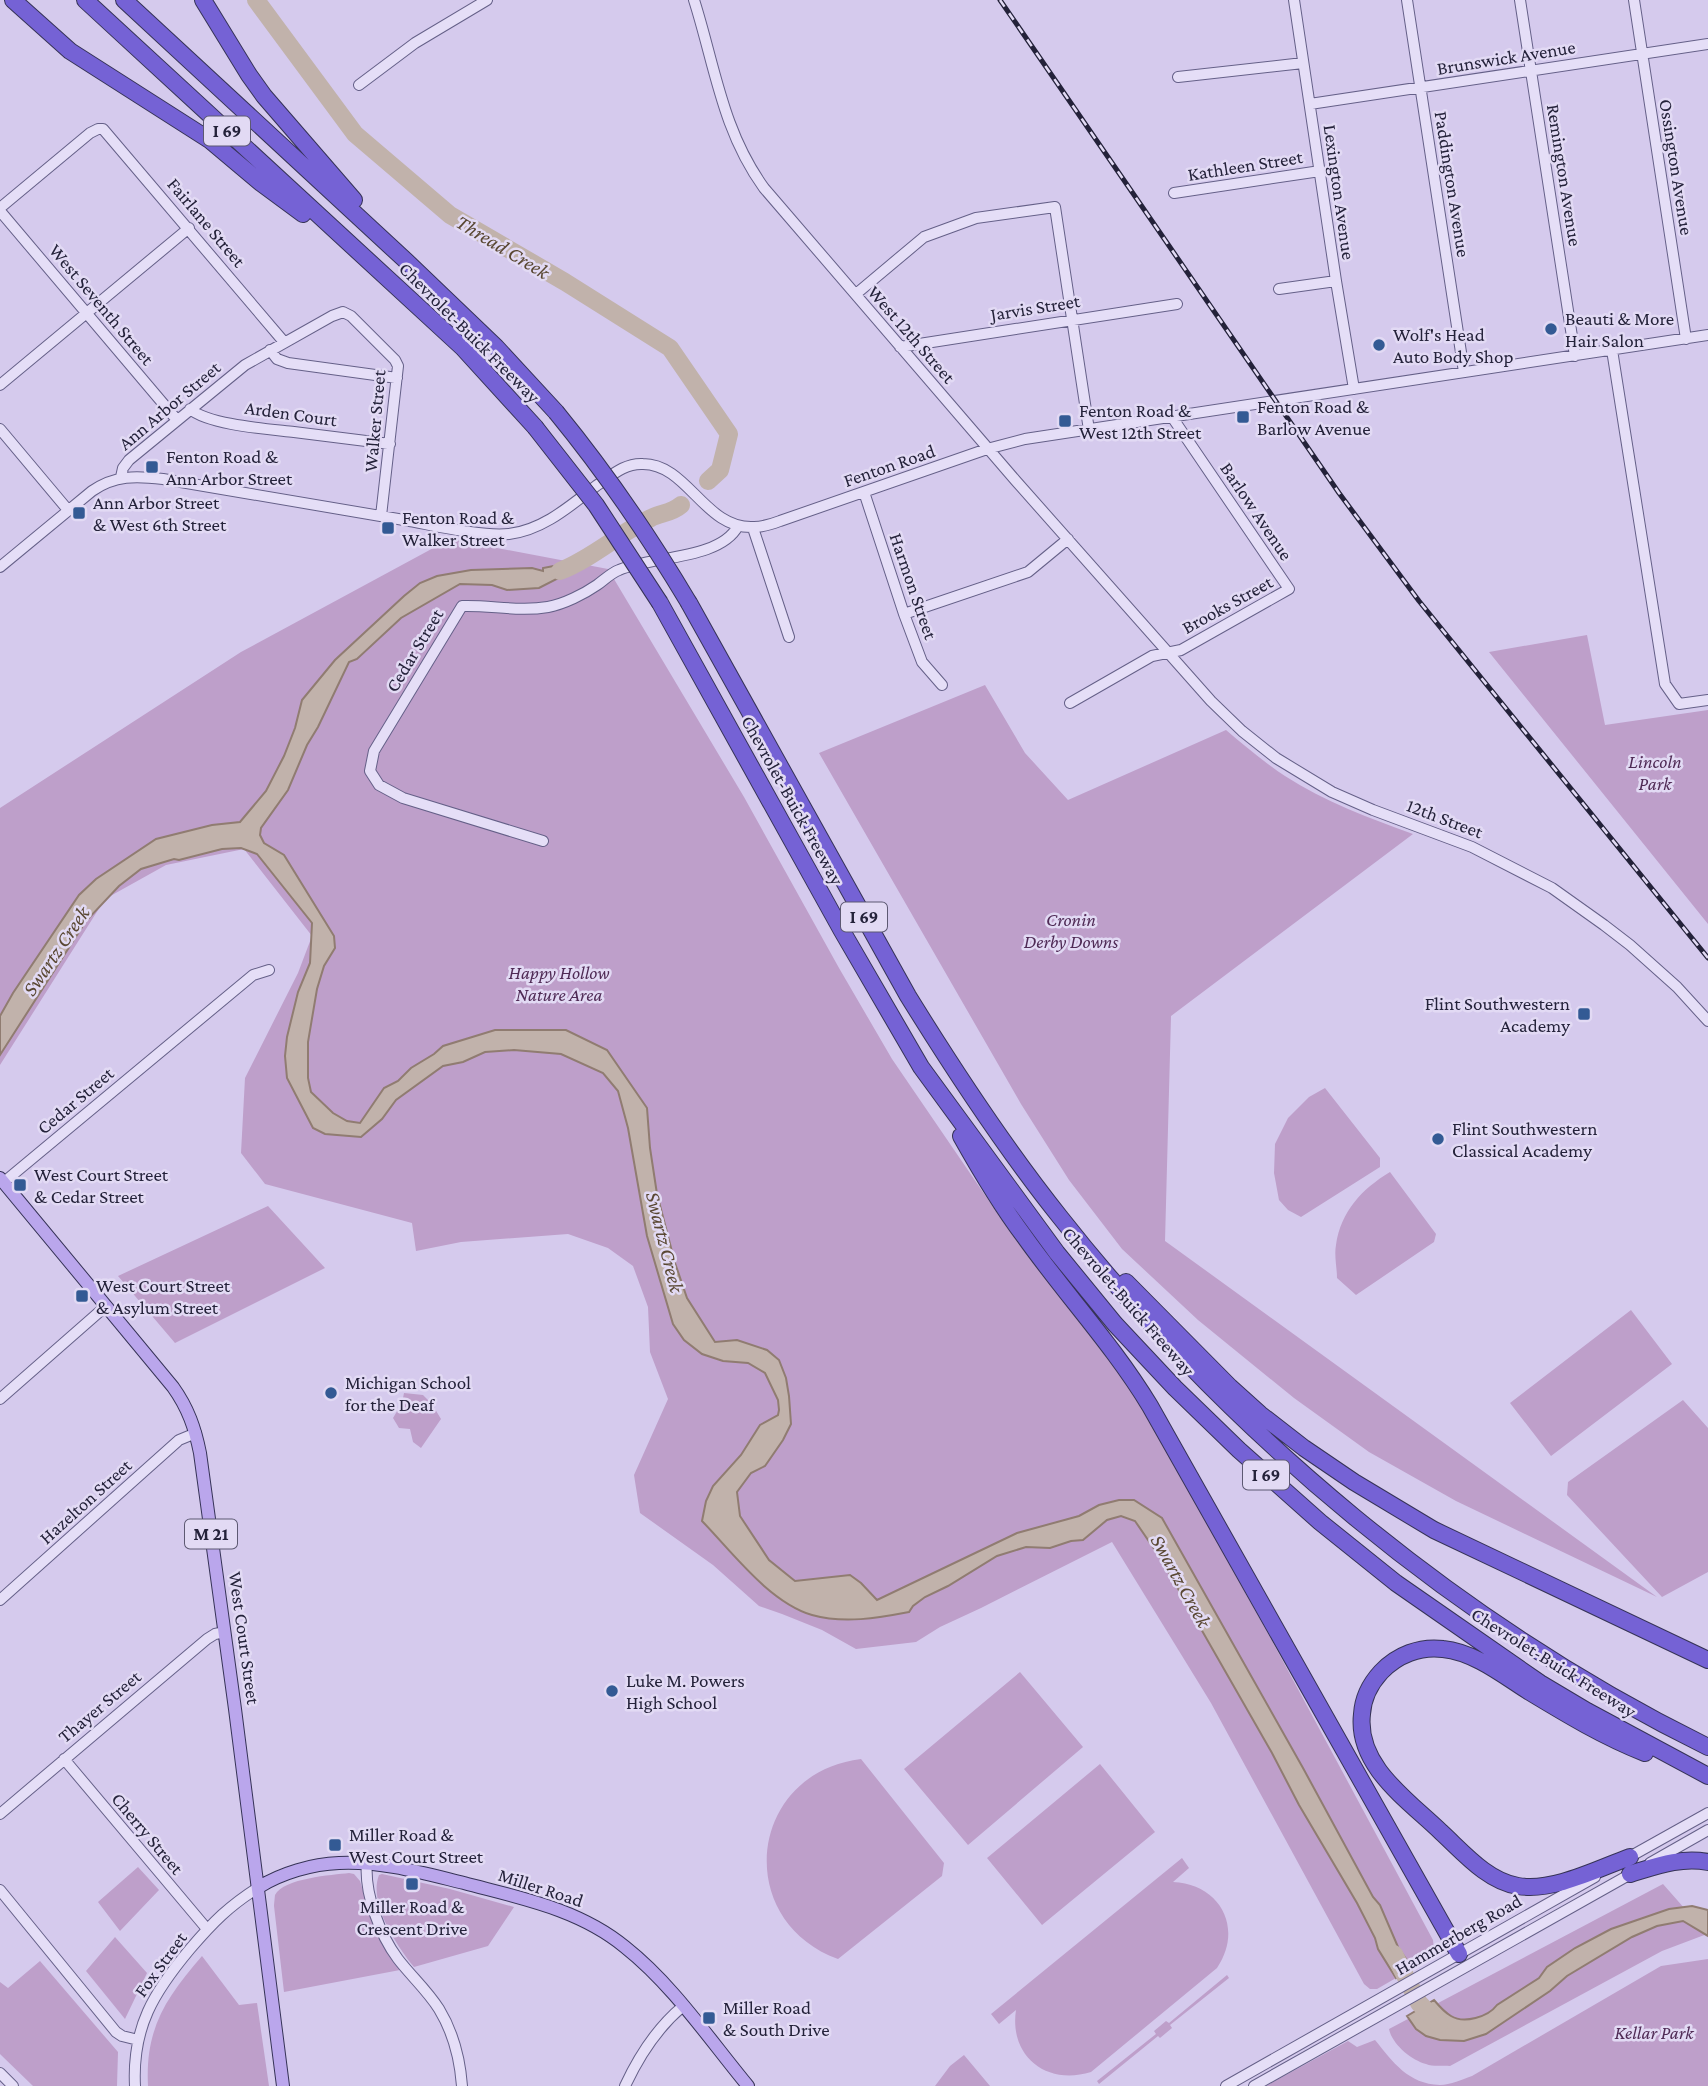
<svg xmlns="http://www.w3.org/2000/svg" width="1708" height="2086" font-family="'Crimson Pro',serif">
<rect width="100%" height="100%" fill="#d5caed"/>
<path fill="#be9fca" d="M450 539 608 569 744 797 839 968 892 1059 1015 1239 1134 1393 1271 1639 1433 1940 1434 1950 1429 1959 1377 1989H1370L1364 1984 1211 1703 1112 1542 981 1608 940 1627 916 1642 856 1649 822 1630 782 1614 759 1606 713 1565 640 1513 634 1475 668 1399 650 1352 648 1307 633 1266 608 1248 568 1234 461 1242 416 1251 412 1223 265 1184 241 1153 245 1078 298 973 312 936 244 849 166 865 105 899 0 1065V808L241 652Z
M1587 635 1605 725 1708 710V924L1489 652Z
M985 685 1025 753 1068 800 1226 730C1245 746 1265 763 1285 776 1325 802 1369 818 1413 834L1171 1016 1165 1241 1657 1597 1456 1501 1369 1452 1294 1398 1198 1320 1122 1249 1069 1180 1021 1104 819 753Z
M1325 1088 1380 1158V1167L1301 1217 1288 1210 1279 1200 1274 1173 1275 1144 1288 1118 1309 1097Z
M1390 1172 1436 1234 1434 1242 1356 1295 1337 1278C1337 1268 1334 1255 1336 1245 1341 1211 1362 1189 1390 1172Z
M268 1206 325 1268 175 1343 118 1276Z
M1631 1310 1672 1364 1551 1456 1510 1403Z
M404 1393 423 1395 432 1404 441 1419 421 1448 413 1442 410 1429 399 1428 393 1418 402 1403Z
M1683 1400 1708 1428V1572L1662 1597 1567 1495 1568 1482Z
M1020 1672 1083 1747 968 1845 904 1769Z
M861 1759 944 1863 942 1876 838 1959C732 1920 748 1773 861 1759Z
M1100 1764 1155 1832 1042 1925 987 1858Z
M1182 1858 1189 1868 1173 1882C1220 1884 1244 1928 1217 1968L1091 2072C1046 2086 1009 2056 1016 2010L999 2024 991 2014Z
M138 1867 159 1890 120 1931 98 1902Z
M349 1873 354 1874 360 1881C370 1913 377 1944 400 1970L284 1992 274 1906C274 1905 275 1895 275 1895 284 1878 332 1875 349 1873Z
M382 1874 450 1889 514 1907 488 1946 414 1967C397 1946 368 1903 379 1875Z
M1663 1884 1707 1934 1662 1951 1450 2066C1443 2065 1433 2067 1426 2064 1411 2060 1392 2044 1389 2029Z
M115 1937 147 1973 125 2019 86 1971Z
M202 1956 239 2005 257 2003 269 2086H148C145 2028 166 1998 202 1956Z
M1708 1959V2086H1266L1348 2041 1357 2047 1375 2040C1393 2062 1408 2084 1440 2085 1450 2085 1463 2079 1472 2076L1661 1966Z
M40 1961 118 2052 117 2086H33L0 2054V1982L8 1988Z
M1227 1975 1229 1978 1170 2025 1172 2028 1160 2038 1158 2036 1099 2084 1097 2081 1156 2034 1154 2031 1166 2021 1169 2023Z
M964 2055 990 2086H935L950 2066Z"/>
<path fill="#c1b2ab" stroke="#907c71" stroke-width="2" d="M569 561 586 564 539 588 507 590 492 585 460 584 401 618 357 659 349 662 318 727 307 745 288 790 261 828 260 835 264 843 284 855 334 936 335 948 324 966 317 989 308 1042V1078L311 1092 333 1113 347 1121 360 1123 384 1088 398 1081 411 1068 434 1054 443 1046 495 1030H566L607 1050 647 1108 650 1148 657 1194 675 1263 687 1298 715 1342 737 1340 767 1350 779 1360 786 1378 789 1396 791 1424 783 1440 765 1466 751 1473 737 1492 740 1516 769 1560 795 1581 850 1575 861 1583 877 1600 1017 1533 1079 1516 1099 1505 1119 1500H1134L1162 1518 1303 1768 1373 1897 1380 1905 1398 1947 1412 1968 1396 1978 1378 1949 1375 1938 1357 1903 1299 1805 1272 1753 1161 1559 1135 1521 1121 1516 1107 1520 1083 1540 1071 1541 1050 1548 1026 1547 997 1556 948 1586 925 1597 913 1606 909 1612C878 1618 844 1624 812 1615 769 1602 733 1553 702 1521L706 1501 713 1486 741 1455 760 1425 778 1415 779 1410 778 1400 765 1373 748 1363 723 1361 702 1354 684 1340 673 1324 647 1236 628 1128 618 1091 603 1073 561 1054 514 1050 485 1052 463 1062 443 1066 396 1100 382 1119 361 1137 325 1134 313 1128 287 1078 285 1056 287 1037 298 992 310 963 312 923 257 854 241 848 222 849 179 860 174 859 141 869 119 886 86 921 0 1055V1016L13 993 79 895 96 879 156 839 212 825 240 822 266 791 284 756 295 728 302 700 335 660 404 596 420 583 437 576 471 570 532 568 543 571V568L564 564Z
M1692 1906 1708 1910V1936L1683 1921 1657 1926 1632 1937 1567 1976 1550 1991 1486 2034 1464 2041 1440 2040 1426 2036 1416 2029 1407 2016 1434 2000C1439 2006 1444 2012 1451 2016 1464 2024 1488 2017 1497 2005L1539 1978 1547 1967 1575 1948 1611 1929 1669 1909Z"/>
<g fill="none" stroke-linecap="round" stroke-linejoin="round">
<path stroke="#c1b2ab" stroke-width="18" d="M256 0 355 134 450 215 565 282 670 348 729 434 720 470 708 481
M560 571C593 558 619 533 651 518 661 513 672 513 681 505
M1394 1954 1419 2003 1439 2024"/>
<defs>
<path id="minor" d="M694 0C715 66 722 130 764 188L1016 481 1211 701 1242 731 1276 758 1332 792 1373 810 1472 847 1552 888 1604 925 1630 945 1677 987 1708 1021
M1294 0 1336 281 1354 389
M1407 0 1464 372
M1520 0 1575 356
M1634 0 1686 339
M1178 77 1303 63
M359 85 415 43 487 0
M1310 104 1708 44
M1174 193 1320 171
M0 208 90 133 98 129H103L284 342
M0 211 177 420
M1279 289 1336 281
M856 294 924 237 976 218 1055 207 1089 430
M900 347 1177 304
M270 350 277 359 288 363 397 378
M1612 350 1665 684 1679 704 1708 700
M0 385 189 228
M190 409C209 425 268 429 294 432 326 436 358 440 390 444
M0 429 68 510
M121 477 123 468 129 460 245 365 332 316 343 312 351 316 395 360 398 366 381 516
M864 492 904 614 922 662 942 685
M753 528 789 637
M0 567 92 491C115 475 136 476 163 479 243 492 323 506 404 520 433 525 481 537 509 534 543 530 570 506 596 486 611 476 624 463 643 464 688 464 705 530 754 527 763 527 772 524 780 521L987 449 1025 439 1708 335
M904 614 1028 572 1068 539
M1070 703 1152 656 1181 650 1289 589 1172 417
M543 841 403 798 379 785 370 771 374 751 462 606C491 605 519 612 548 607 564 604 584 594 597 585 604 580 611 573 619 570 651 556 720 560 738 526
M4 1182 253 975 269 970
M0 1399 106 1306
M0 1600 179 1440 196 1433
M64 1759 207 1929
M0 1814 207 1639 215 1634 225 1632
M1624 1860 1708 1813
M367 1863C364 1893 380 1935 398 1959 411 1976 427 1990 439 2009 453 2032 460 2059 462 2086
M1650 1863 1708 1830
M0 1890 116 2032 122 2036 138 2040
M0 2073 13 2086
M135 2086C132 2027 154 1992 190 1949 213 1922 229 1906 259 1887
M625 2086C639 2056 657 2028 682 2007
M1226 2086 1595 1877
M1254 2086 1636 1871"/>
<path id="major" d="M0 1178 173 1387C188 1408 195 1428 200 1453L235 1709 283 2086
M259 1887C282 1873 312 1864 339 1863 382 1861 423 1873 464 1883 520 1898 579 1909 625 1947 673 1985 709 2039 748 2086"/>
<path id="highway" d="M13 0 70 51 211 141 261 183 303 214
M85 0 463 348 535 427
M124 0 403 258 496 347 556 412
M203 0 249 75 264 96 354 200
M660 603 842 931 921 1067 1057 1253 1115 1324 1175 1388 1239 1450 1320 1522 1396 1583 1540 1683 1587 1711 1708 1776
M689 603 908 996C955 1072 1004 1147 1060 1217 1230 1433 1461 1626 1708 1747
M961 1136C980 1170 1000 1204 1024 1236 1065 1294 1113 1345 1150 1406L1459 1954
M1126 1282 1230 1387 1260 1414 1304 1448 1354 1482 1434 1530 1708 1660
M1630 1857C1597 1869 1553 1892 1518 1886 1487 1881 1463 1852 1441 1832 1408 1800 1356 1766 1362 1714 1363 1698 1370 1684 1381 1672 1397 1655 1420 1646 1443 1649 1474 1652 1503 1675 1528 1691 1566 1714 1604 1737 1645 1753
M1630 1874C1657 1866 1680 1857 1708 1862"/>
</defs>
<use href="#minor" stroke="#656088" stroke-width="12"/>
<use href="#major" stroke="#363357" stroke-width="14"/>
<use href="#highway" stroke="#363357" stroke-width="18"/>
<use href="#minor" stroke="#e5def7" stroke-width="10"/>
<use href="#major" stroke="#baa6ec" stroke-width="12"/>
<use href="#highway" stroke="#7562d5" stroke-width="16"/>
<defs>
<path id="rail" d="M1000 0 1339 493 1419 601 1708 958"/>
</defs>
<use href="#rail" stroke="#24223a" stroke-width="5"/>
<use href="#rail" stroke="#e2daf4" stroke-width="2.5" stroke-dasharray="8" stroke-linecap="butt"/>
<defs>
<path id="highway-bridge" d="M556 412C606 473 649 536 689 603
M535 427 596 505 660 603"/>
</defs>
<use href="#highway-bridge" stroke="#363357" stroke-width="18" stroke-linecap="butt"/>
<use href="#highway-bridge" stroke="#7562d5" stroke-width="16"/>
</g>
<g fill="#335a94" stroke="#e2daf4" stroke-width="2.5">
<circle cx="1551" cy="329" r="7"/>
<circle cx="1379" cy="345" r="7"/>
<rect x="1236" y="410" width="14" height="14" rx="3.5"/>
<rect x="1058" y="414" width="14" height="14" rx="3.5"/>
<rect x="145" y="460" width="14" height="14" rx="3.5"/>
<rect x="72" y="506" width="14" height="14" rx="3.5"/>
<rect x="381" y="521" width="14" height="14" rx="3.5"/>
<rect x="1577" y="1007" width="14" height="14" rx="3.5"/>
<circle cx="1438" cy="1139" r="7"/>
<rect x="13" y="1178" width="14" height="14" rx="3.5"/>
<rect x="75" y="1289" width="14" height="14" rx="3.5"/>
<circle cx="331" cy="1393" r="7"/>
<circle cx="612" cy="1691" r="7"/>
<rect x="328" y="1838" width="14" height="14" rx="3.5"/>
<rect x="405" y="1877" width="14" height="14" rx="3.5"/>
<rect x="702" y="2011" width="14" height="14" rx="3.5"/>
</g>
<g text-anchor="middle" stroke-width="5" stroke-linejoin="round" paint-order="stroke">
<g fill="#e2daf4" stroke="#5d5972" stroke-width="2">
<rect x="204" y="116.5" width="46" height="29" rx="5"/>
<rect x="841" y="902.5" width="46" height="29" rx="5"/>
<rect x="1243" y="1460.5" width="46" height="29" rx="5"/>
<rect x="185" y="1519.5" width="52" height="29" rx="5"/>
</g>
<g font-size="18" font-weight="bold" fill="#24223a">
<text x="227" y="137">I 69</text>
<text x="864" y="923">I 69</text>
<text x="1266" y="1481">I 69</text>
<text x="211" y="1540">M 21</text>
</g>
<g font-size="19" fill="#24223a" stroke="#e2daf4">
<text transform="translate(1506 57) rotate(-9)" y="7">Brunswick Avenue</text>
<text transform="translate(1245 165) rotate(-9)" y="7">Kathleen Street</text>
<text transform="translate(1677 167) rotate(81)" y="7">Ossington Avenue</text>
<text transform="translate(1565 175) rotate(81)" y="7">Remington Avenue</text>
<text transform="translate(1453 184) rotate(81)" y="7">Paddington Avenue</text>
<text transform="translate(1340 192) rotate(82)" y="7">Lexington Avenue</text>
<text transform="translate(207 222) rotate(50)" y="7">Fairlane Street</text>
<text transform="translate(102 304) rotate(50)" y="7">West Seventh Street</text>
<text transform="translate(1035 307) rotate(-9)" y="7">Jarvis Street</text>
<text transform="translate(470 332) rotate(45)" y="7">Chevrolet-Buick Freeway</text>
<text transform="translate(912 334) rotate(49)" y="7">West 12th Street</text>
<text transform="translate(169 405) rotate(-40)" y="7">Ann Arbor Street</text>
<text transform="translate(291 413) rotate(8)" y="7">Arden Court</text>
<text transform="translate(374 421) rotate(-85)" y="7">Walker Street</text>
<text transform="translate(889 465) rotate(-19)" y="7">Fenton Road</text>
<text transform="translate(1257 511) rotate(56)" y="7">Barlow Avenue</text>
<text transform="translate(914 586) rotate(71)" y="7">Harmon Street</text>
<text transform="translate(1227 604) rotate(-29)" y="7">Brooks Street</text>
<text transform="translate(414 650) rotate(-59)" y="7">Cedar Street</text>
<text transform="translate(793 800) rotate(61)" y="7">Chevrolet-Buick Freeway</text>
<text transform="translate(1445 818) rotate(21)" y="7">12th Street</text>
<text transform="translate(75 1100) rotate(-40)" y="7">Cedar Street</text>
<text transform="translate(1129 1301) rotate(49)" y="7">Chevrolet-Buick Freeway</text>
<text transform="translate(85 1501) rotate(-42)" y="7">Hazelton Street</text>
<text transform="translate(245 1638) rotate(82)" y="7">West Court Street</text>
<text transform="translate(1554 1662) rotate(32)" y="7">Chevrolet-Buick Freeway</text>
<text transform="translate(99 1706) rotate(-40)" y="7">Thayer Street</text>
<text transform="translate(148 1833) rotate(50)" y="7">Cherry Street</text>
<text transform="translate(541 1887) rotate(18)" y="7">Miller Road</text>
<text transform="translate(1458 1934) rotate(-30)" y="7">Hammerberg Road</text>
<text transform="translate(160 1964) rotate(-54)" y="7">Fox Street</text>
</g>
<g font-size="19" fill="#24223a" stroke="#e2daf4" text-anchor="start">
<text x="1565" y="325">Beauti &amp; More<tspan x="1565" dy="22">Hair Salon</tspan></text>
<text x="1393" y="341">Wolf's Head<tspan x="1393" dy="22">Auto Body Shop</tspan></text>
<text x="1257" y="413">Fenton Road &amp;<tspan x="1257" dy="22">Barlow Avenue</tspan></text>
<text x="1079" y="417">Fenton Road &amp;<tspan x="1079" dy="22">West 12th Street</tspan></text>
<text x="166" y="463">Fenton Road &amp;<tspan x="166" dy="22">Ann Arbor Street</tspan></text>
<text x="93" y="509">Ann Arbor Street<tspan x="93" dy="22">&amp; West 6th Street</tspan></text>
<text x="402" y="524">Fenton Road &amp;<tspan x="402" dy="22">Walker Street</tspan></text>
<text x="1570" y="1010" text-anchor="end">Flint Southwestern<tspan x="1570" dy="22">Academy</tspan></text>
<text x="1452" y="1135">Flint Southwestern<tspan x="1452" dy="22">Classical Academy</tspan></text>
<text x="34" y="1181">West Court Street<tspan x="34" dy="22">&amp; Cedar Street</tspan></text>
<text x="96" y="1292">West Court Street<tspan x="96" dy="22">&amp; Asylum Street</tspan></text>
<text x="345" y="1389">Michigan School<tspan x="345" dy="22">for the Deaf</tspan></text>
<text x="626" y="1687">Luke M. Powers<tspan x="626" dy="22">High School</tspan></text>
<text x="349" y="1841">Miller Road &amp;<tspan x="349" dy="22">West Court Street</tspan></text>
<text x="412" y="1913" text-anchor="middle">Miller Road &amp;<tspan x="412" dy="22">Crescent Drive</tspan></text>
<text x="723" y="2014">Miller Road<tspan x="723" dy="22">&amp; South Drive</tspan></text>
</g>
<g font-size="19" font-style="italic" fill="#4f2a55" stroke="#e2daf4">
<text x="1655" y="768">Lincoln<tspan x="1655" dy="22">Park</tspan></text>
<text x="1071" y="926">Cronin<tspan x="1071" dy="22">Derby Downs</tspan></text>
<text x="559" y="979">Happy Hollow<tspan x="559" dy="22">Nature Area</tspan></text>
<text x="1654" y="2039">Kellar Park</text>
</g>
<g font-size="21" font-style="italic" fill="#594732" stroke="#e2daf4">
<text transform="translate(503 247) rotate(31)" y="7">Thread Creek</text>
<text transform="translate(56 951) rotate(-56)" y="7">Swartz Creek</text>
<text transform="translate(665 1242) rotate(76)" y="7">Swartz Creek</text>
<text transform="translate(1181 1581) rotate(61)" y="7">Swartz Creek</text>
</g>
</g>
</svg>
